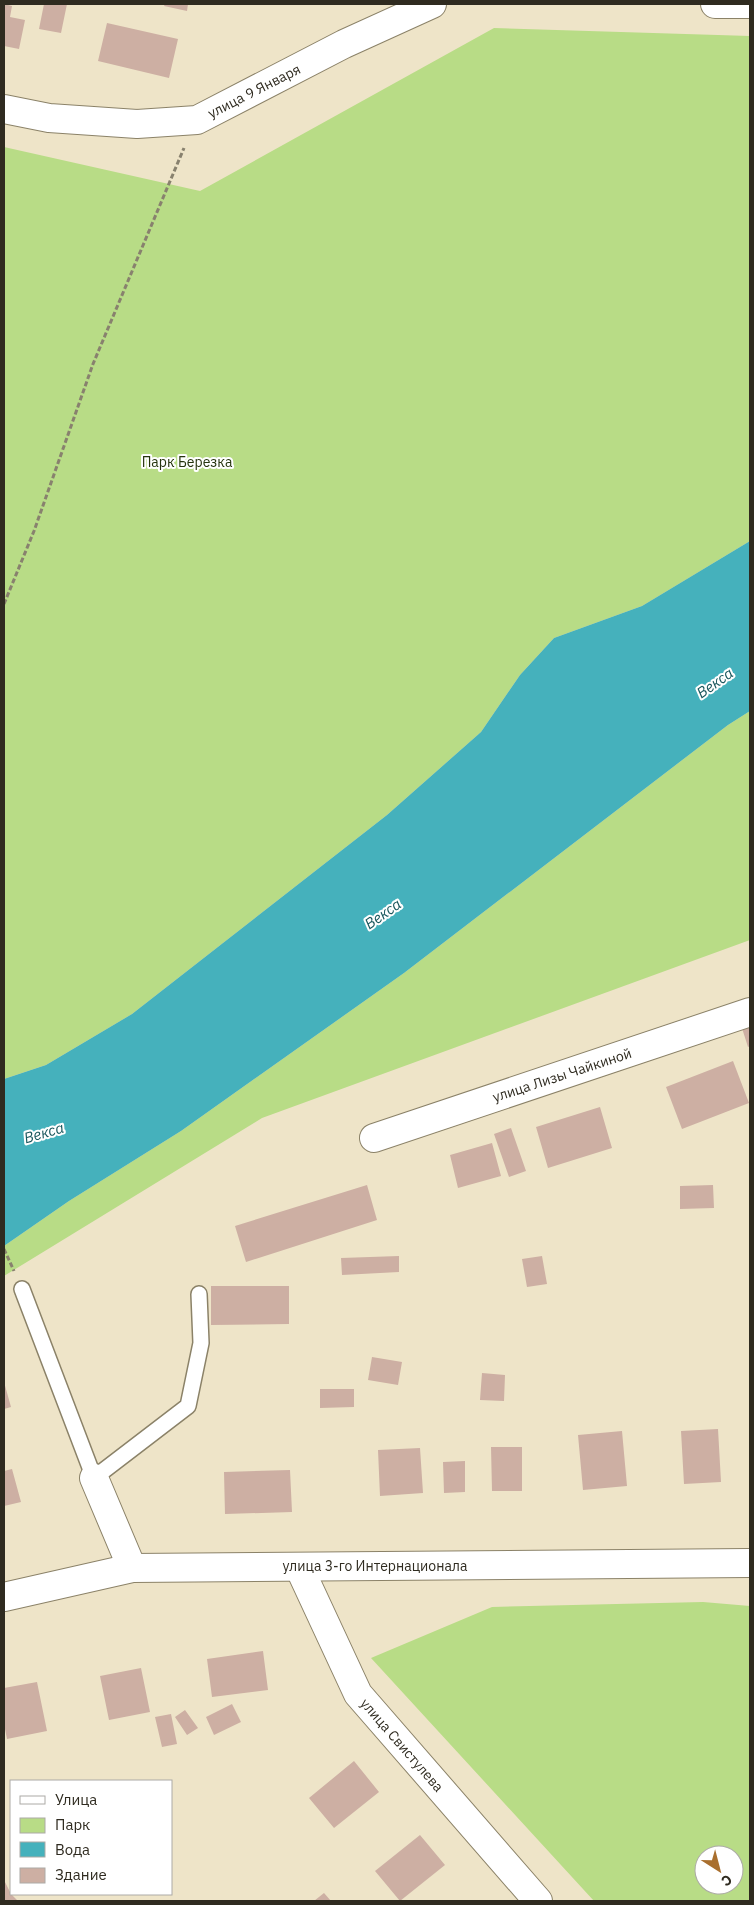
<svg xmlns="http://www.w3.org/2000/svg" width="754" height="1905" font-family="'IBM Plex Sans',sans-serif">
<rect width="100%" height="100%" fill="#eee4c8"/>
<path fill="#b8dc86" fill-rule="evenodd" d="M494 28 750 36V541L642 606 554 638 520 675 481 732 387 815 132 1014 46 1065 4 1079V147L200 191Z
M750 711V940L262 1118 4 1276V1246L69 1201 181 1131 404 973 728 725Z
M703 1602 750 1606V1901H594L371 1658 492 1607ZM704 1855H734V1885H704Z"/>
<path fill="#45b1bc" d="M750 541V711L728 725 404 973 181 1131 69 1201 4 1246V1079L46 1065 132 1014 387 815 481 732 520 675 554 638 642 606Z"/>
<path fill="#cdafa3" d="M4 4 12 6 10 17 25 20 19 49 4 46Z
M44 4H67L61 33 39 29Z
M165 4H188L187 11 164 6Z
M107 23 178 39 169 78 98 61Z
M750 1022V1046L748 1047 741 1025Z
M733 1061 749 1103 682 1129 666 1087Z
M600 1107 612 1148 548 1168 536 1127Z
M511 1128 526 1171 509 1177 494 1134Z
M492 1143 501 1176 458 1188 450 1155Z
M367 1185 377 1220 246 1262 235 1226Z
M713 1185 714 1208 680 1209V1186Z
M399 1256V1272L342 1275 341 1258Z
M542 1256 547 1284 527 1287 522 1259Z
M211 1286H289V1324L211 1325Z
M372 1357 402 1362 398 1385 368 1380Z
M482 1373 505 1375 504 1401 480 1400Z
M4 1382 11 1407 4 1409Z
M320 1389H354V1407L320 1408Z
M718 1429 721 1482 684 1484 681 1431Z
M622 1431 627 1486 583 1490 578 1435Z
M491 1447H522V1491H492Z
M420 1448 423 1493 380 1496 378 1450Z
M465 1461V1492L444 1493 443 1462Z
M12 1469 21 1502 4 1506V1471Z
M290 1470 292 1512 225 1514 224 1472Z
M263 1651 268 1690 212 1697 207 1659Z
M141 1668 150 1712 109 1720 100 1676Z
M37 1682 47 1731 7 1739 4 1724V1688Z
M232 1704 241 1722 214 1735 206 1717Z
M185 1710 198 1728 187 1735 175 1717Z
M171 1714 177 1744 162 1747 155 1717Z
M354 1761 379 1792 334 1828 309 1798Z
M420 1835 445 1865 400 1901 375 1871Z
M4 1880 11 1894 18 1901H4Z
M324 1893 331 1901H314Z"/>
<g fill="none" stroke-linecap="round" stroke-linejoin="round">
<defs>
<path id="service" d="M22 1289 94 1478 188 1406 201 1343 199 1294"/>
<path id="minor" d="M715 4H750
M4 109 49 118 137 124 197 120 344 44 432 4
M374 1138 750 1012
M94 1478 132 1568
M299 1567 358 1694 538 1901"/>
<path id="secondary" d="M4 1597 132 1568 750 1563"/>
</defs>
<use href="#service" stroke="#8b8268" stroke-width="18"/>
<use href="#minor" stroke="#8b8268" stroke-width="30"/>
<use href="#secondary" stroke="#8b8268" stroke-width="30"/>
<path stroke="#88816e" stroke-width="3" stroke-dasharray="5 2.5" stroke-linecap="butt" d="M4 604 34 531 93 364 184 148
M4 1249 14 1271"/>
<use href="#service" stroke="#fff" stroke-width="15"/>
<use href="#minor" stroke="#fff" stroke-width="28"/>
<use href="#secondary" stroke="#fff" stroke-width="28"/>
</g>
<g text-anchor="middle" stroke-width="4" stroke-linejoin="round" paint-order="stroke">
<g font-size="14" fill="#2f2b20" stroke="#fff">
<text transform="translate(254 91) rotate(-27)" y="5">улица 9 Января</text>
<text transform="translate(562 1075) rotate(-18)" y="5">улица Лизы Чайкиной</text>
<text x="375" y="1571">улица 3-го Интернационала</text>
<text transform="translate(402 1745) rotate(49)" y="5">улица Свистулева</text>
</g>
<g font-size="14" fill="#26340f" stroke="#fff">
<text x="187" y="467">Парк Березка</text>
</g>
<g font-size="15" font-style="italic" fill="#17555b" stroke="#fff">
<text transform="translate(715 683) rotate(-35)" y="5">Векса</text>
<text transform="translate(383 914) rotate(-35)" y="5">Векса</text>
<text transform="translate(44 1133) rotate(-16)" y="5">Векса</text>
</g>
</g>
<rect width="754" height="1905" fill="none" stroke="#2f2b20" stroke-width="10"/>
<rect x="10" y="1780" width="162" height="115" fill="#ffffff" stroke="#acaaa6"/>
<rect x="20" y="1796" width="25" height="8" fill="#ffffff" stroke="#acaaa6"/>
<text x="55" y="1805" font-size="15" fill="#2f2b20">Улица</text>
<rect x="20" y="1818" width="25" height="15" fill="#b8dc86" stroke="#acaaa6"/>
<text x="55" y="1830" font-size="15" fill="#2f2b20">Парк</text>
<rect x="20" y="1842" width="25" height="15" fill="#45b1bc" stroke="#acaaa6"/>
<text x="55" y="1855" font-size="15" fill="#2f2b20">Вода</text>
<rect x="20" y="1868" width="25" height="15" fill="#cdafa3" stroke="#acaaa6"/>
<text x="55" y="1880" font-size="15" fill="#2f2b20">Здание</text>
<g transform="translate(719 1870) rotate(144)"><circle r="24" fill="#ffffff" stroke="#acaaa6"/>
<path d="M0-4L9 19L0 12L-9 19Z" fill="#a96f2e"/>
<text y="-8" font-size="14" font-weight="bold" text-anchor="middle" fill="#2f2b20">С</text>
</g>
</svg>
